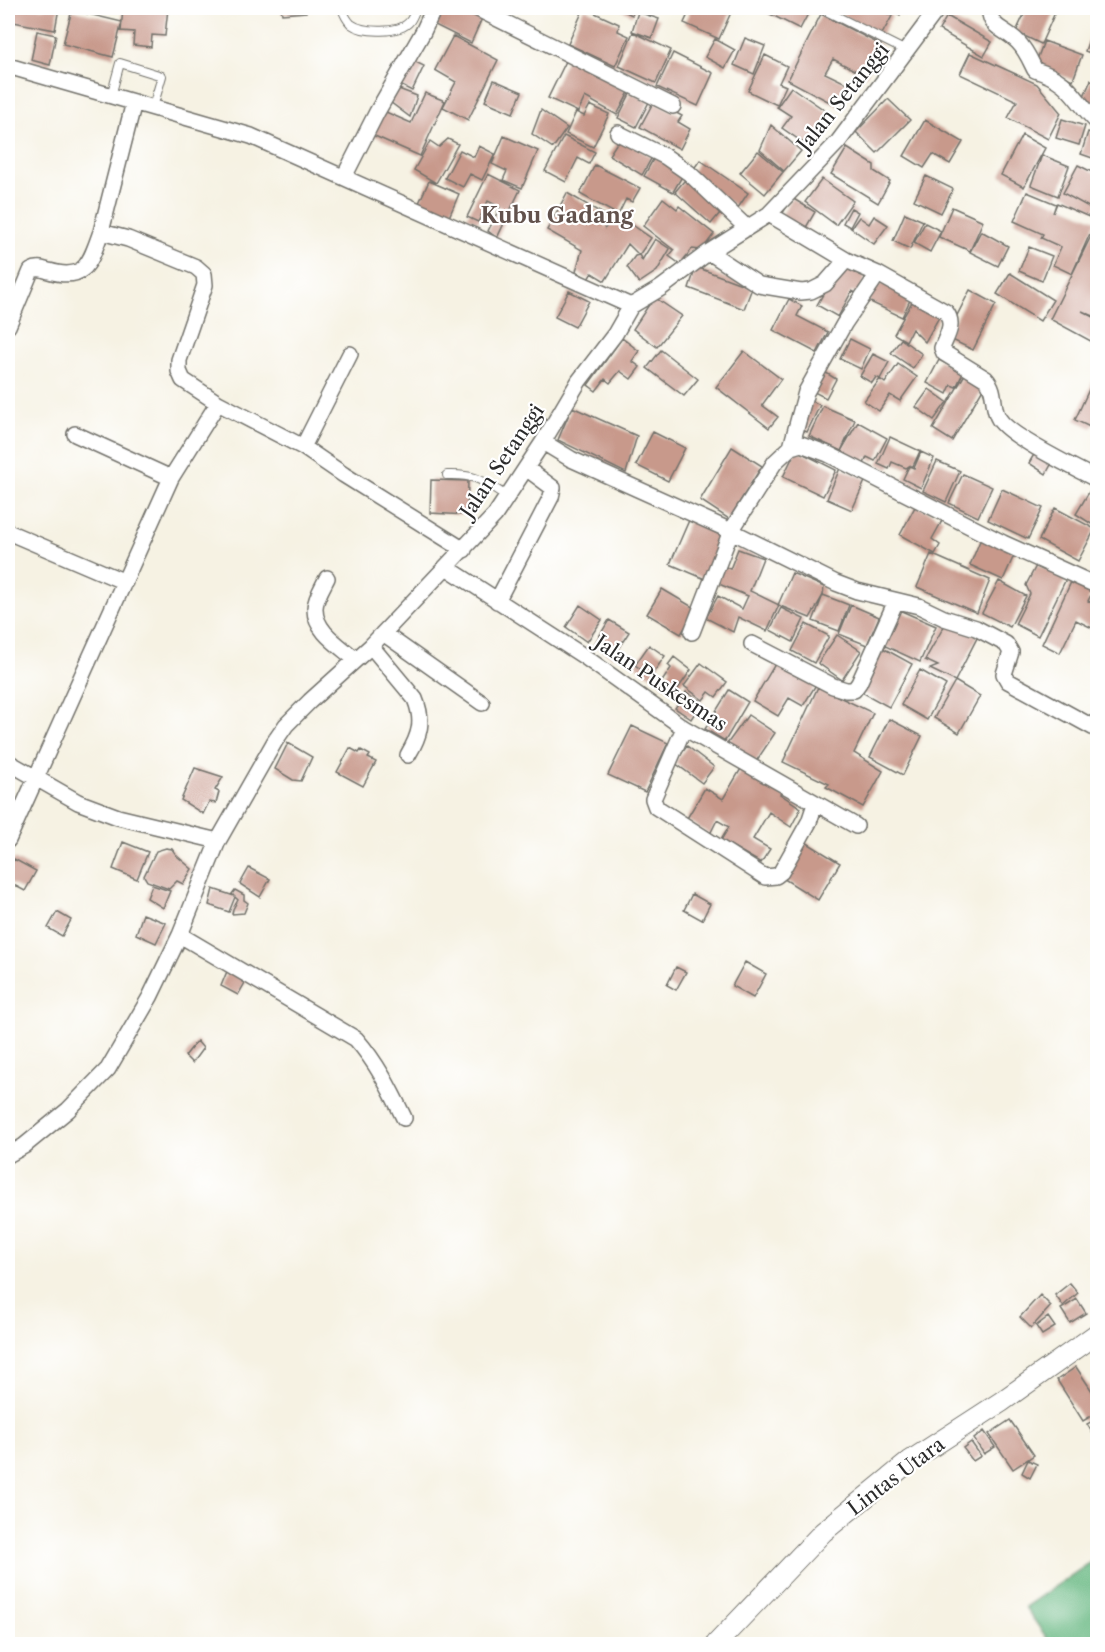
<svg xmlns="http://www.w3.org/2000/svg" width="1105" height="1652" font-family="'Libre Caslon Text',serif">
<rect width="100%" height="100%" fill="#fff"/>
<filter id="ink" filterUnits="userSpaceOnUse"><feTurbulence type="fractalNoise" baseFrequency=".0167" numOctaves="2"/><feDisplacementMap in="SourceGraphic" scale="12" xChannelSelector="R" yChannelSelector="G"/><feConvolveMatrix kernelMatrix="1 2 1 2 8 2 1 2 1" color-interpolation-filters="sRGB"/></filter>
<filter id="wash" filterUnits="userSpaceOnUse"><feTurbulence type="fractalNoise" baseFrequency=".008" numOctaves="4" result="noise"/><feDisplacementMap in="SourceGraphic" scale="24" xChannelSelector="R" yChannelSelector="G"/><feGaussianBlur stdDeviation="1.35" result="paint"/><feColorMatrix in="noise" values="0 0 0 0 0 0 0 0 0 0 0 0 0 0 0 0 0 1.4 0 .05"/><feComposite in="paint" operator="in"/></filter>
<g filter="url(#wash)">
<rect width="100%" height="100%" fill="#f6f2e3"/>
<path fill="#6ab984" stroke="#4a7258" stroke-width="1.5" d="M1097 1558V1644H1051L1025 1607Z"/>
<g id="blocks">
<path fill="#c8998b" d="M8 8H59L55 30 8 21Z
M123 8H168L165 36 152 35 151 47 133 45 134 32 121 31Z
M281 8H306V12L282 14Z
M443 8 456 11 458 8H464L483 16 471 43 435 25Z
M584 8 619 24 618 31 629 36 615 66 568 44Z
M618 8H636L632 15Z
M691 8H705L712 11 713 8H733L719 39 684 23Z
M758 8H811L800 29Z
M830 8H877L892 16 881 36Z
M887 8H904L900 15Z
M971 8H992L987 17Z
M1027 8H1057L1041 44 1016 32Z
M72 10 122 22 113 57 63 44Z
M638 12 659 19 652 38 632 31Z
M821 14 881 45 866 76 833 59 825 73 850 85 839 107 788 80Z
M947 16 992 42 984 56 939 30Z
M1097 16H1098V56L1085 51Z
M37 31 56 35 50 65 31 60Z
M633 32 671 50 656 83 619 66Z
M453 36 498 60 468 120 443 107 456 82 435 70Z
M745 38 765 46 754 74 734 65Z
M715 39 735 50 725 68 705 57Z
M1044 41 1082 55 1073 80 1035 65Z
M673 53 713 73 698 106 657 87Z
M970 53 1037 84 1061 113 1048 139 1008 118 1017 101 960 74Z
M569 55 629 92 617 115 585 97 578 112 548 98Z
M765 55 787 66 779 83 786 86 777 105 748 91Z
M403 56 424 66 412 91 392 81Z
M494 80 522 92 513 113 485 101Z
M1091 80 1098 83V112L1080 105Z
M791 87 833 116 811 148 782 128 791 116 777 107Z
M396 88 417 96 410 117 390 102Z
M631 92 649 102 636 127 618 118Z
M425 93 445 101 420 156 368 133 379 109 411 123Z
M888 99 910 120 877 153 856 132Z
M654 101 682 116 678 122 690 129 680 149 640 127Z
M590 105 609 114 593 147 566 134 576 112 584 116Z
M541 110 567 128 553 148 532 134Z
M1062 119 1085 126 1079 145 1056 138Z
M925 120 963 142 950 164 933 154 924 168 904 156Z
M771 125 801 151 784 171 760 150Z
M1088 132 1098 135V160L1081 154Z
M1022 135 1045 148 1024 187 1001 175Z
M504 136 538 151 522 188 503 180 507 171 492 164Z
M564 136 595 152 589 164 578 158 566 182 545 171Z
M620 138 652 157 642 175 609 155Z
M448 139 458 144 436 183 414 170 430 141 439 147Z
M479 146 495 154 482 180 470 174 463 187 445 178 460 150 474 157Z
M847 148 874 165V171L890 181 878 203 831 174Z
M758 151 783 172 765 194 740 173Z
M1042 155 1069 166 1058 196 1031 185Z
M655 156 684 173 673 192 644 176Z
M700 160 748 193 738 208 690 174Z
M595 165 640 188 632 202 626 199 618 215 580 194Z
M1078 165 1098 175V203L1094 210 1063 193Z
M488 174 520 190 497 238 488 231 500 207 488 201 478 222 467 217Z
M688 176 724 208 711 224 675 192Z
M926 176 953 189 941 213 914 200Z
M822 179 853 201 836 225 805 202Z
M429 181 459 194 449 217 419 203Z
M1027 192 1056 204 1053 213 1057 203 1096 220 1072 274 1053 265 1061 247 1041 238 1043 234 1014 221Z
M567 193 610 218 604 229 618 215 651 238 639 255 642 260 655 239 670 249 657 271 639 283 627 267 635 256 639 255 628 244 605 281 592 273 588 279 576 271 582 250 547 230Z
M663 198 677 209 679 206 714 234 702 250 692 249 680 264 669 256 674 250 643 226Z
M792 198 815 212 804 231 781 216Z
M952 207 983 221 970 251 939 237Z
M851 208 858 212 850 227 843 223Z
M905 213 923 221 910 249 893 241Z
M874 216 888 225 874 244 851 228 859 217 869 224Z
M1098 222V318L1082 311 1098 319V345L1050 319Z
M925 223 941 231 930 252 914 243Z
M981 231 1008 246 998 266 970 252Z
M1029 247 1052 256 1042 281 1019 271Z
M846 266 865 276 864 284 858 294 852 291 838 317 817 305 833 277Z
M696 267 752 288 744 309 689 288Z
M1010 273 1053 300 1040 321 997 294Z
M886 283 900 290 898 294 910 300 902 317 868 301 875 286Z
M970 290 996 304 973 350 946 337Z
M569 291 589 301 575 327 555 317Z
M654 297 682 316 657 347 633 329Z
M789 299 802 306 797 316 828 332 817 353 773 330Z
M912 302 939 317 925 342 912 329 906 341 894 334Z
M622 338 639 351 632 361 640 367 631 379 620 371 610 383 605 379 596 391 588 385Z
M850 339 870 349 861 369 840 359Z
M901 339 922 354 913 368 891 353Z
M661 350 698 379 684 396 647 368Z
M744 351 781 379 762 405 778 417 769 428 716 387Z
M873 354 889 362 880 379 876 377 872 383 860 376Z
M939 360 963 373 956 387 951 385 947 394 927 383Z
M898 364 917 377 900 401 890 395 879 411 864 401 880 379 885 383Z
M1098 370V416L1092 428 1075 420Z
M823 371 836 379 826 398 812 391Z
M965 374 985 385 952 441 933 429Z
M929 389 947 402 934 420 916 407Z
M804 397 820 405 807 432 791 425Z
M823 406 855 420 841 451 858 422 887 438 875 461 867 457 863 466 841 451 809 436Z
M572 407 637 436 626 473 558 440Z
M653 432 685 448 668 481 636 465Z
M890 437 920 451 913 466H909L914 468 921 452 934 458 921 488 903 479 909 466 906 468 892 462 889 469 878 464Z
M732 447 762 466 729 519 700 500Z
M796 450 836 470 823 496 783 477Z
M1036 451 1053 461 1046 474 1029 463Z
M937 461 960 471 946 502 923 491Z
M840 468 866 479 852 510 827 499Z
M963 474 992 487 978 517 949 503Z
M431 480 468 481 467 515 430 513Z
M1002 489 1043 508 1028 539 988 520Z
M1089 492 1098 497V517L1093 525 1076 514Z
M916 505 943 519 932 539 940 545 935 554 900 535Z
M1055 508 1095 529 1078 561 1039 540Z
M690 518 725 533 705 579 670 564Z
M982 536 1016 551 1003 580 970 565Z
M738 549 763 558 750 591 779 605 767 631 738 617 733 632 706 618 718 596 742 609 748 596 714 582 720 565 730 569Z
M931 554 990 580 977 613 917 587Z
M1037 564 1066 579 1038 636 1015 624 1030 594 1026 585Z
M792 573 824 587 823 595 810 618 778 605Z
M1072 580 1093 591 1088 601 1098 606V616L1092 628 1076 620 1060 653 1042 644Z
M999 581 1026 596 1010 627 982 613Z
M662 589 696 609 681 634 647 614Z
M823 595 849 605 839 631 813 621Z
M580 605 602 620 587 642 566 627Z
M851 605 879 617 867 645 839 634Z
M781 608 804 619 793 642 770 630Z
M899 610 936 626 920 662 883 645Z
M609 620 629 632 613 657 594 645Z
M947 621 978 636 955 681 930 669 938 666 925 660Z
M806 624 829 636 814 663 792 651Z
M837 635 861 651 842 680 818 663Z
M649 645 665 656 651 676 635 665Z
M881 647 912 664 889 707 858 690Z
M674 657 691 670 675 693 661 683 671 668 668 665Z
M778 659 817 683 803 706 789 698 778 716 753 701Z
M701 663 727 682 716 697 709 692 703 700 684 686Z
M920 670 946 685 927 720 901 705Z
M955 681 980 696 959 733 934 718Z
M818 687 873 713 854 753 883 771 863 807 826 787 829 784 783 762Z
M729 690 748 702 725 741 705 729Z
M686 692 702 702 691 719 675 708Z
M748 715 775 733 755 763 727 744Z
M889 719 922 736 903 775 870 757Z
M632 726 668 743 645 792 608 775Z
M288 743 312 757 301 781 293 780 275 769Z
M687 746 714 767 702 783 675 763Z
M350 748 359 753 361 750 370 755 368 758 376 762 363 786 337 772Z
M742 767 782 791 780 794 801 808 791 827 769 812 753 839 770 849 761 863 721 840 729 827 717 820 710 834 686 820 705 788 723 799Z
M195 768 223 777 215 790 219 792 216 803 209 802 203 814 181 800Z
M804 841 840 863 818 900 781 877Z
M123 842 148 852 137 879 113 869Z
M166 848 172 849 177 856 192 869 183 884 177 881 169 889 147 881 144 876 156 851Z
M14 859 36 871 25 891 8 882V871Z
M249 868 270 879 260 897 240 884Z
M152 885 170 891 163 908 147 898Z
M213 889 234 896 232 894 235 890 244 895V900L248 903 244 913 232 914 233 909 238 900 235 897 229 912 209 905Z
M692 894 710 904 702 920 684 910Z
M57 912 71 920 62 936 48 928Z
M143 914 166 923 156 943 136 934Z
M745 962 766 974 753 998 732 986Z
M676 967 686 972 676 990 667 985Z
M228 969 246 981 238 995 221 986Z
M197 1041 203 1048 192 1063 185 1056Z
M1070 1283 1078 1293 1063 1306 1055 1295Z
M1040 1295 1051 1306 1031 1328 1020 1317Z
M1077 1299 1086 1313 1070 1323 1061 1309Z
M1048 1317 1055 1327 1042 1335 1036 1326Z
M1076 1367 1098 1400V1412L1083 1421 1057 1380Z
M1098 1418V1442L1087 1424Z
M1010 1420 1034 1455 1013 1469 989 1434Z
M984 1431 995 1447 984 1454 974 1439Z
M971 1442 981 1456 973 1461 963 1448Z
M1028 1460 1037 1464 1030 1478 1022 1473Z"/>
</g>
</g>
<g filter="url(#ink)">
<use href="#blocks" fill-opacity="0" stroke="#72716b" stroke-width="1.5"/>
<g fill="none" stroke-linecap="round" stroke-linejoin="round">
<defs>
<path id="service" d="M342 8C344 14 346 19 351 24 363 33 400 34 410 21 413 17 415 11 416 8
M820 8 906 51
M111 96 120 63 162 76 153 107
M447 475C477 474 483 481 508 497"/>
<path id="minor" d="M476 8 673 106
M990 8C988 28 1006 29 1018 42 1026 50 1030 60 1035 70 1073 82 1072 98 1098 123
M8 66 251 136 631 306
M134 102 101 232 128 239 196 267 204 274 205 285 179 360V371L183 380 218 403 303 447 344 475 464 550
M618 133 666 157 689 173 747 228
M344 177 377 112 423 32 434 8
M769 214 846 260 878 274 946 312C955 324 947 335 942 348L944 353 986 379C997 391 991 407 999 419 1010 437 1075 468 1098 480
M709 252 759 285 801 292 811 291 825 284 846 260
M8 326 31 271C38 267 42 269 49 271 87 282 90 261 101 232
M75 434 171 478
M543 442 571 459 731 531 836 583 857 591 919 606 944 618 976 628 1006 644 1011 652 1004 674 1008 681 1098 730
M303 447 350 354
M791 447 806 392 844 324 878 274
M8 532 125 582
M446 567 585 657 684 728 856 826
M327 578C323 586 315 599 315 608 314 631 340 646 355 659
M497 601 551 497 553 488 526 468
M692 632 731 531 775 462 791 447 801 444 828 454 1003 543 1098 586
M383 633 482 703
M752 644 833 686 846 690H854L859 683 896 601
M371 646 415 699C424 721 420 735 408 755
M684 728 653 799 656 807 765 877 776 876 781 872 809 822 815 804
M8 762 78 802 118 817 218 841
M8 840 171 478 218 403
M180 935 356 1039C377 1063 390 1089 404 1118
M8 1155 24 1146 68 1110 108 1069 150 997 180 935 218 841 275 741 286 725 310 701 371 646 495 515 543 442 579 381 615 334 631 306 661 288 709 252 769 214 838 142 938 8"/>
<path id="tertiary" d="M716 1644 823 1532 910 1461 1001 1402 1098 1333"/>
</defs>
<use href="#service" stroke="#72716b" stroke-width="10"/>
<use href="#minor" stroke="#72716b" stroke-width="18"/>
<use href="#tertiary" stroke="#72716b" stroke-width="22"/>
<use href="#service" stroke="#fff" stroke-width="8"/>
<use href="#minor" stroke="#fff" stroke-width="15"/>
<use href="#tertiary" stroke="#fff" stroke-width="20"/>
</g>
</g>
<g text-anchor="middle" stroke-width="4.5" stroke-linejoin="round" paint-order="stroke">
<g font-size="20" fill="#2b2b2b" stroke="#fff">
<text transform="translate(843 97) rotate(-51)" y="7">Jalan Setanggi</text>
<text transform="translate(502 461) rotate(-56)" y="7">Jalan Setanggi</text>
<text transform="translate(661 683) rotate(34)" y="7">Jalan Puskesmas</text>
<text transform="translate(896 1476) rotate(-37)" y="7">Lintas Utara</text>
</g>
<g font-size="22" font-weight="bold" fill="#62524d" stroke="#fff">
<text x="557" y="223">Kubu Gadang</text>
</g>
</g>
<rect width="1105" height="1652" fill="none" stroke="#fff" stroke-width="30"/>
</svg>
